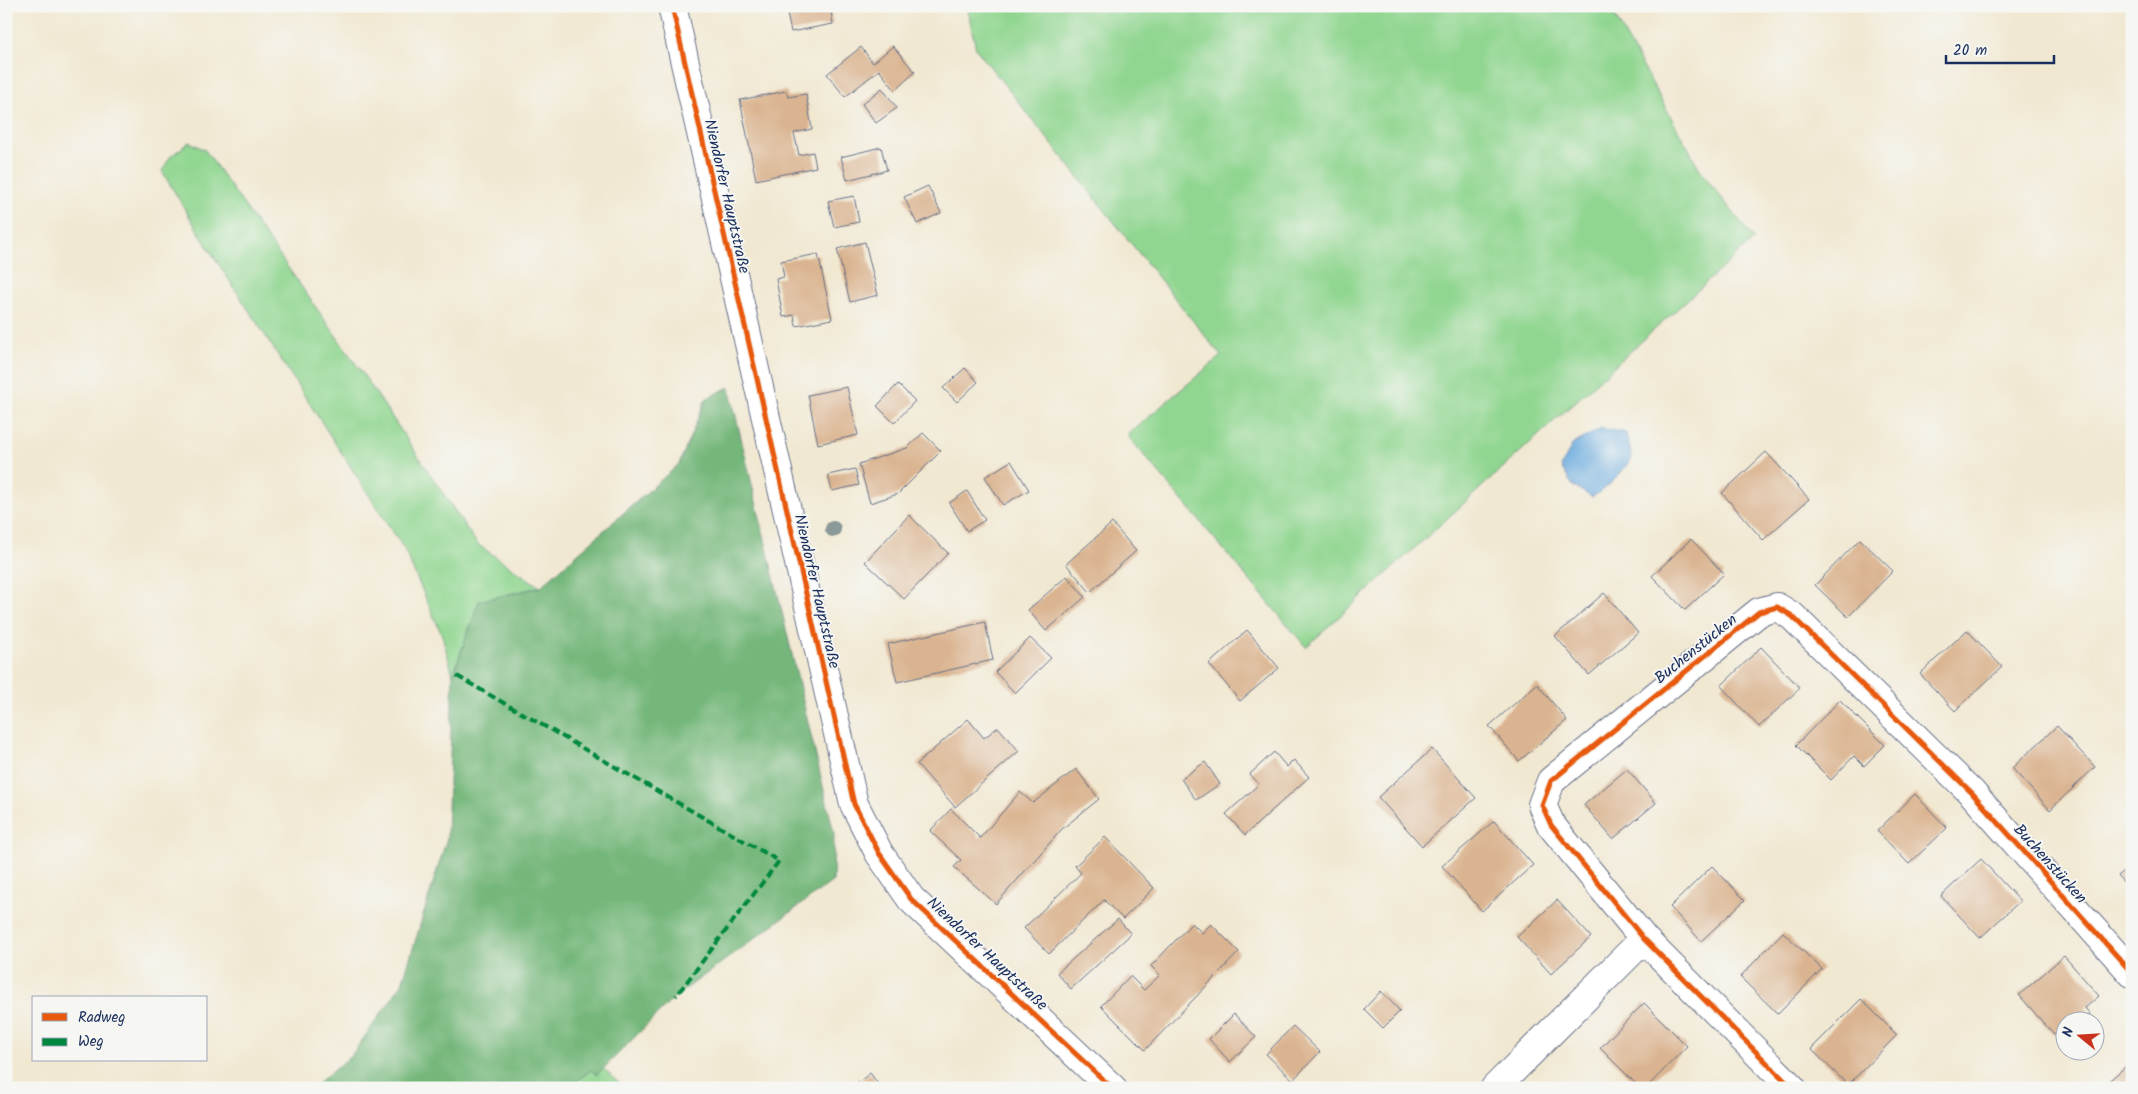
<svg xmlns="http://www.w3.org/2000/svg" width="2138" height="1094" font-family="Kalam,sans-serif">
<rect width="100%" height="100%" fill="#f6f6f2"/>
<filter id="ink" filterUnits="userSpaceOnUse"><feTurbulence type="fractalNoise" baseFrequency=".02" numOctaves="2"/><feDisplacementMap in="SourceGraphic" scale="10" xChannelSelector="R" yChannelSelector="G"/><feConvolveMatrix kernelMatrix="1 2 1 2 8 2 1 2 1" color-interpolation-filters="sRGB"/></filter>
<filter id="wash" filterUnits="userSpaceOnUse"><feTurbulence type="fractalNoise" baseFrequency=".0096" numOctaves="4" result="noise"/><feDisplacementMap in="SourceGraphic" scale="20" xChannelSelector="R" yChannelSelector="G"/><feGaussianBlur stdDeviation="1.12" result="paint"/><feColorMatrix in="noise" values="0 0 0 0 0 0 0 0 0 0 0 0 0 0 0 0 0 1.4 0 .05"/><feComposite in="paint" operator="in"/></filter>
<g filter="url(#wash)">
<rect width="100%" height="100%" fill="#f1e8d2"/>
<path fill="#90d690" stroke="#568277" d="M967 6H1609L1702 173 1754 239 1306 647 1127 435 1221 356 976 49Z
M189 142 205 150 365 377 477 544 540 587 479 601 453 675 442 635 404 549 207 246 162 171 170 157Z
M603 1068 624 1088H567L591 1070 597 1075Z"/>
<path fill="#74b77a" stroke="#48736c" d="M729 387 834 833 833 881 676 996 597 1075 591 1070 567 1088H312L351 1056 402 984 447 838 453 675 479 601 540 587 679 464 706 399Z"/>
<path fill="#6aabde" stroke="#426d9e" d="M1601 428 1626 433 1632 458C1620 475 1610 486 1592 497L1573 486 1561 467 1572 445Z"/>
<g id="blocks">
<path fill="#dab490" d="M830 6 833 24 791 32 786 9 801 6Z
M842 6H853L847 12Z
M893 46 915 72 895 90 879 70 845 97 827 74 861 47 873 63Z
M882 88 897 108 876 123 862 104Z
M786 91 788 97 806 94 812 129 794 133 799 155 813 152 816 167 756 180 740 100Z
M881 147 887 170 847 180 841 157Z
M928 186 941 213 917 224 904 197Z
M854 196 859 222 834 227 828 201Z
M865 242 878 295 850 302 837 249Z
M818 254 832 319 796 326 794 315 783 317 776 279 784 277 781 261Z
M965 368 978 382 957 402 943 388Z
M898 384 915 401 894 423 877 406Z
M847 387 858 435 818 444 808 395Z
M923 433 941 451 898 494 870 503 859 464 907 448Z
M1766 452 1809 499 1763 540 1722 493Z
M1011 461 1029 490 1003 505 985 477Z
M855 469 859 485 832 491 828 475Z
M967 491 985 520 967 531 949 503Z
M909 515 948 553 904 599 865 562Z
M1112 523 1136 551 1090 592 1066 564Z
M1691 539 1724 574 1685 610 1652 576Z
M1860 539 1893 571 1848 617 1815 585Z
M1067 576 1085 597 1046 631 1028 610Z
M1604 593 1638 633 1589 675 1555 636Z
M985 622 993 660 897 682 888 644Z
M1247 630 1279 668 1240 701 1209 664Z
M1967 630 2002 667 1955 711 1920 674Z
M1030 638 1051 658 1015 693 995 672Z
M1761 647 1800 688 1759 727 1721 686Z
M1537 684 1567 720 1519 761 1489 726Z
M1840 700 1885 745 1864 766 1854 756 1831 780 1796 745Z
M968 719 984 738 998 727 1019 751 955 807 917 764Z
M2057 726 2095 767 2050 810 2012 768Z
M1432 749 1476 798 1422 846 1378 797Z
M1274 752 1287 767 1294 760 1309 777 1245 835 1226 814 1259 784 1250 774Z
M1205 762 1220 784 1196 800 1181 779Z
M1076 769 1099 799 1062 829 996 904 954 867 961 860 930 831 951 809 980 838 1020 792 1033 803Z
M1627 769 1656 803 1613 839 1584 805Z
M1915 794 1947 828 1909 864 1877 831Z
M1494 821 1533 865 1482 911 1442 866Z
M1105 837 1154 888 1123 919 1104 900 1049 954 1024 928 1081 873 1075 866Z
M1981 859 2020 901 1980 938 1941 896Z
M2132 865V892L2118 876Z
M1712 866 1745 900 1701 941 1670 907Z
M1557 900 1591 937 1551 974 1517 937Z
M1118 919 1131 934 1071 989 1057 973Z
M1192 923 1202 933 1211 924 1239 952 1145 1050 1101 1006 1130 976 1144 990 1160 975 1151 966Z
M1783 932 1822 969 1778 1014 1740 977Z
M2064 956 2099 996 2085 1008 2090 1014 2081 1022H2066V1025L2054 1035 2019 995Z
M1381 991 1400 1011 1383 1028 1364 1009Z
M1861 999 1897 1035 1848 1085 1811 1049Z
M1644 1003 1687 1046 1646 1088H1640L1600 1048Z
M1234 1014 1256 1037 1230 1062 1209 1039Z
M1293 1026 1320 1052 1293 1080 1266 1054Z
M2132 1061V1088H2104L2103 1086Z
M870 1073 881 1088H852Z"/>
</g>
</g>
<g filter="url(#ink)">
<use href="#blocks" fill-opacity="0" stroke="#667087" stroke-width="1"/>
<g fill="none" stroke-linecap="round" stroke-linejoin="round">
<defs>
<path id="street" d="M1495 1088 1644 939
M1792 1088 1644 939 1551 825 1542 805 1551 781 1759 612 1777 607 1792 616 1972 793 2132 973"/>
<path id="secondary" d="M672 6 854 804 879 853 911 899 1112 1088"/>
</defs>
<use href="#street" stroke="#667087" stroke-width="30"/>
<use href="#secondary" stroke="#667087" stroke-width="30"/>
<use href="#street" stroke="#fff" stroke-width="28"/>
<use href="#secondary" stroke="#fff" stroke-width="28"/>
<path stroke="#00873e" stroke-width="4" stroke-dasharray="8 4" stroke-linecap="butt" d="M457 676 779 861 676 996"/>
<defs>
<path id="cycleway" d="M672 6 854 804 879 853 911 899 1112 1088
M1792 1088 1644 939 1551 825 1542 805 1551 781 1759 612 1777 607 1792 616 1972 793 2132 973"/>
</defs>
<use href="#cycleway" stroke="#f6f6f2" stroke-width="8"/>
<use href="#cycleway" stroke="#e8590c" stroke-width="5"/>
</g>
<circle fill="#8b9999" cx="833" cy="529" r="8"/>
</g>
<g text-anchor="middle" stroke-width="4" stroke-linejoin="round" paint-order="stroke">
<g font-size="16" fill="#1b2f5e" stroke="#f6f6f2">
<text transform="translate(728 196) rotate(77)" y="6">Niendorfer Hauptstraße</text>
<text transform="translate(818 591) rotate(77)" y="6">Niendorfer Hauptstraße</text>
<text transform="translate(1695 648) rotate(-39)" y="6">Buchenstücken</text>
<text transform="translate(2051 863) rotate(48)" y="6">Buchenstücken</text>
<text transform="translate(988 953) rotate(43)" y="6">Niendorfer Hauptstraße</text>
</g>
</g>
<rect width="2138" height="1094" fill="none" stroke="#f6f6f2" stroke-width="25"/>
<rect x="32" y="996" width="175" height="65" fill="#f6f6f2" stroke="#9ea6b7"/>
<rect x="42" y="1013" width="25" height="8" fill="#e8590c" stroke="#9ea6b7"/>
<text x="78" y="1022" font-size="15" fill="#1b2f5e">Radweg</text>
<rect x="42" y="1038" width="25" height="8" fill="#00873e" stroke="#9ea6b7"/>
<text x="78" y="1046" font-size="15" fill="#1b2f5e">Weg</text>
<g transform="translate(2080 1036) rotate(288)"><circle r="24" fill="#f6f6f2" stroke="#9ea6b7"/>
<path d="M0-4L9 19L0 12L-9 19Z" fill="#c8321e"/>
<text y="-8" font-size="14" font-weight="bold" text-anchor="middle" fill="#1b2f5e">N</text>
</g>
<path d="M1946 55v8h108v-8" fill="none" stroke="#1b2f5e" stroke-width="2.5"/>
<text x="1953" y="55" font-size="15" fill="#1b2f5e" stroke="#f6f6f2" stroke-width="4" paint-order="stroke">20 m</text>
</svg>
